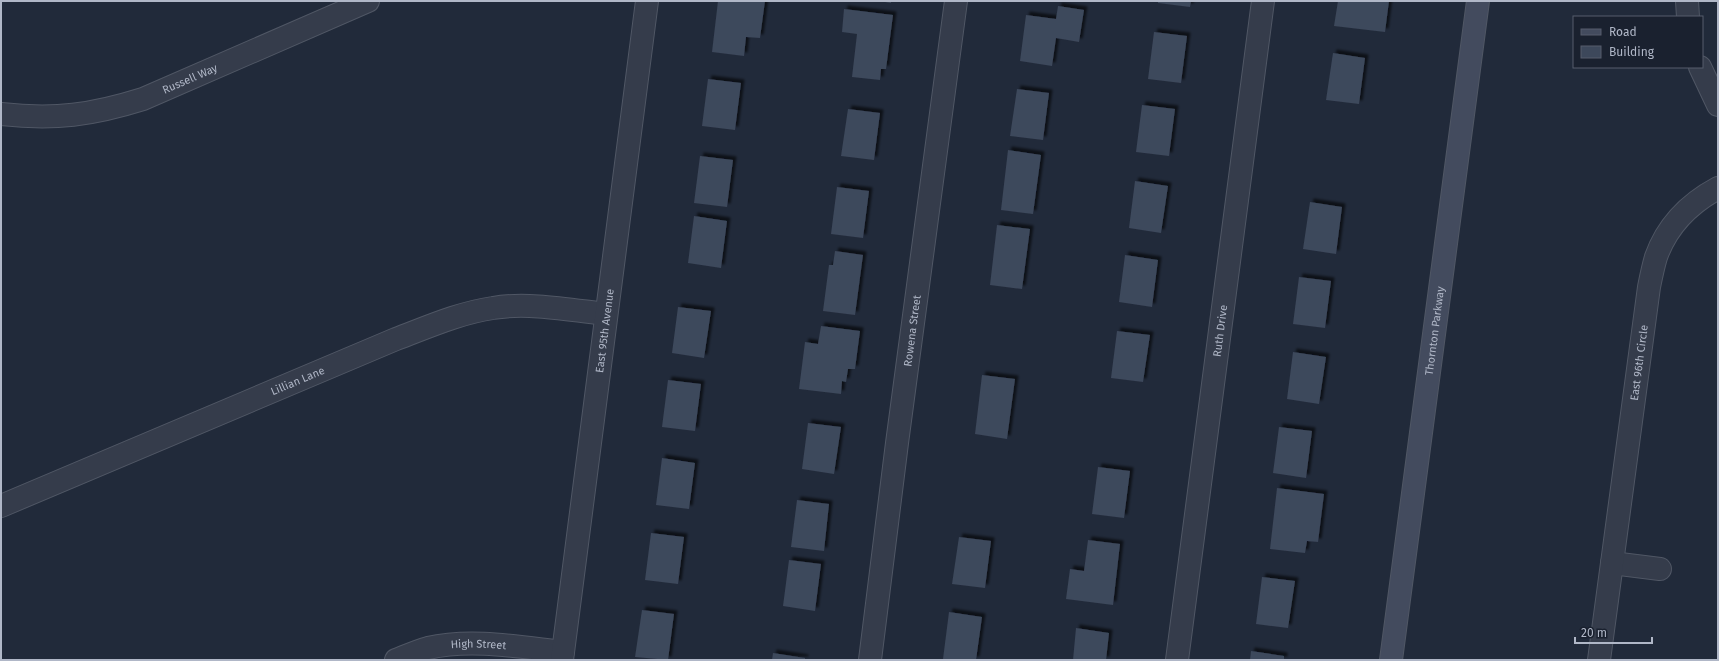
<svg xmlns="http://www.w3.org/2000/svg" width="1719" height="661" font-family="'Fira Sans',sans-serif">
<defs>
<filter id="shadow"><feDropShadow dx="3.5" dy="-3.5" stdDeviation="1" flood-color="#0009"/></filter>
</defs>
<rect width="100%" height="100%" fill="#212a3a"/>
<path fill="#3d485b" filter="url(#shadow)" d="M718 1H765L760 38 746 37 744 56 712 52Z
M879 1H891V3Z
M1158 1H1191L1190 7 1158 3Z
M1338 1H1389L1385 32 1334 26Z
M1058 6 1084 10 1079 42 1056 38 1052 66 1020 61 1026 15 1056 19Z
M844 9 893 15 886 69H881L880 80 852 77 857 34 842 32Z
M1154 32 1187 36 1181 83 1148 79Z
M1333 53 1365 58 1359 104 1326 100Z
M708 79 741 83 735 130 702 126Z
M1017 89 1049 93 1043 140 1010 136Z
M1142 105 1175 109 1169 156 1136 152Z
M848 109 880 113 874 160 841 156Z
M1008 150 1041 155 1033 214 1001 210Z
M700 156 733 160 727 207 694 203Z
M1135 181 1168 186 1161 233 1129 228Z
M837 187 869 191 863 238 831 234Z
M1310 202 1342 207 1336 254 1303 249Z
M694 216 727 221 721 268 688 263Z
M997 225 1030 229 1022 289 990 285Z
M835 251 863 255 855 315 823 311 829 265H833Z
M1125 255 1158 260 1152 307 1119 302Z
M1299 277 1331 281 1325 328 1293 324Z
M678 307 711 311 704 358 672 353Z
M821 326 860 331 855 369H848L846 382 842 381 841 394 799 389 805 342 818 344Z
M1117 331 1150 335 1143 382 1111 378Z
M1293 352 1326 357 1319 404 1287 399Z
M982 375 1015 379 1007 439 975 434Z
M668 380 701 384 695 431 662 427Z
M808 423 841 427 834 474 802 469Z
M1279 427 1312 431 1306 478 1273 473Z
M662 458 695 463 689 509 656 505Z
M1098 467 1130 471 1124 518 1092 514Z
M1277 488 1324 494 1318 542 1307 541 1305 553 1270 549Z
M797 500 829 504 824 551 791 547Z
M651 533 684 537 678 584 645 580Z
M959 537 991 541 985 588 952 584Z
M1088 540 1120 544 1113 605 1066 599 1070 569 1084 571Z
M789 560 821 564 815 611 783 606Z
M1262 577 1295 581 1288 628 1256 624Z
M642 610 674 614 668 660 635 657Z
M949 612 982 617 976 660 943 659Z
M1076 628 1109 633 1106 660H1073Z
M1251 651 1284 656V660H1250Z
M773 653 805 658V660H772Z"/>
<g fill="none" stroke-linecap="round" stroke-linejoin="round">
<defs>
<g id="minor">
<path d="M1687 1 1688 17"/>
<path d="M1700 67 1718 105"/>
<path id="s1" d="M1 114C55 120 92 115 143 99L368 1"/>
<path id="s2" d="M1 506 396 339C428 327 459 313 493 308 527 302 571 310 606 314"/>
<path d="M1612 563 1660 569"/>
<path id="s3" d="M396 660C406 656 417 651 428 648 471 638 519 647 563 652"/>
<path id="s4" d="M562 660 647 1"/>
<path id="s5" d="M870 660 897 443 956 1"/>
<path id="s6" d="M1177 660 1263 1"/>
<path id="s7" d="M1599 660 1649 287C1651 277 1653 267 1656 257 1667 226 1690 203 1718 188"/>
</g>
<g id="secondary">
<path id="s8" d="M1391 660 1478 1"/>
</g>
</defs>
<use href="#minor" stroke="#505765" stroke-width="24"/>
<use href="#secondary" stroke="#505765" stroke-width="24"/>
<use href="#minor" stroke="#353c4b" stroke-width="22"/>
<use href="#secondary" stroke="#434b5e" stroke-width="22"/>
</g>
<g text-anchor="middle" stroke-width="3" stroke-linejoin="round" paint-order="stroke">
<g font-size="11" fill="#b0b7c7" stroke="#1a212f">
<text dy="4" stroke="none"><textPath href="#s1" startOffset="195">Russell Way</textPath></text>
<text dy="4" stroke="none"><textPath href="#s4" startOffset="332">East 95th Avenue</textPath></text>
<text dy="4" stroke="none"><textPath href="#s5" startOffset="332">Rowena Street</textPath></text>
<text dy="4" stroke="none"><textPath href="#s6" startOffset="332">Ruth Drive</textPath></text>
<text dy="4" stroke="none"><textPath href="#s8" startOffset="332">Thornton Parkway</textPath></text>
<text dy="4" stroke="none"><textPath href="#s7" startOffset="300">East 96th Circle</textPath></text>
<text dy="4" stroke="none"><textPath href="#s2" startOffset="322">Lillian Lane</textPath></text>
<text dy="4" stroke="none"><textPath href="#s3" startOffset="85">High Street</textPath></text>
</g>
</g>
<rect width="1719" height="661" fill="none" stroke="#b0b7c7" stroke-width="4"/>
<rect x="1573" y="16" width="130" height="52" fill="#1a212f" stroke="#565d6c"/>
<rect x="1581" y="29" width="20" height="6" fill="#434b5e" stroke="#565d6c"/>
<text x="1609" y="36" font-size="12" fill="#b0b7c7">Road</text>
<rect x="1581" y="46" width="20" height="12" fill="#3d485b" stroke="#565d6c"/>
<text x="1609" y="56" font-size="12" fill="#b0b7c7">Building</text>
<path d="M1575 637v6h77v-6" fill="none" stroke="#b0b7c7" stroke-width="2"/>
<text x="1581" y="637" font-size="12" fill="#b0b7c7" stroke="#1a212f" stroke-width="3" paint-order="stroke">20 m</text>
</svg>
